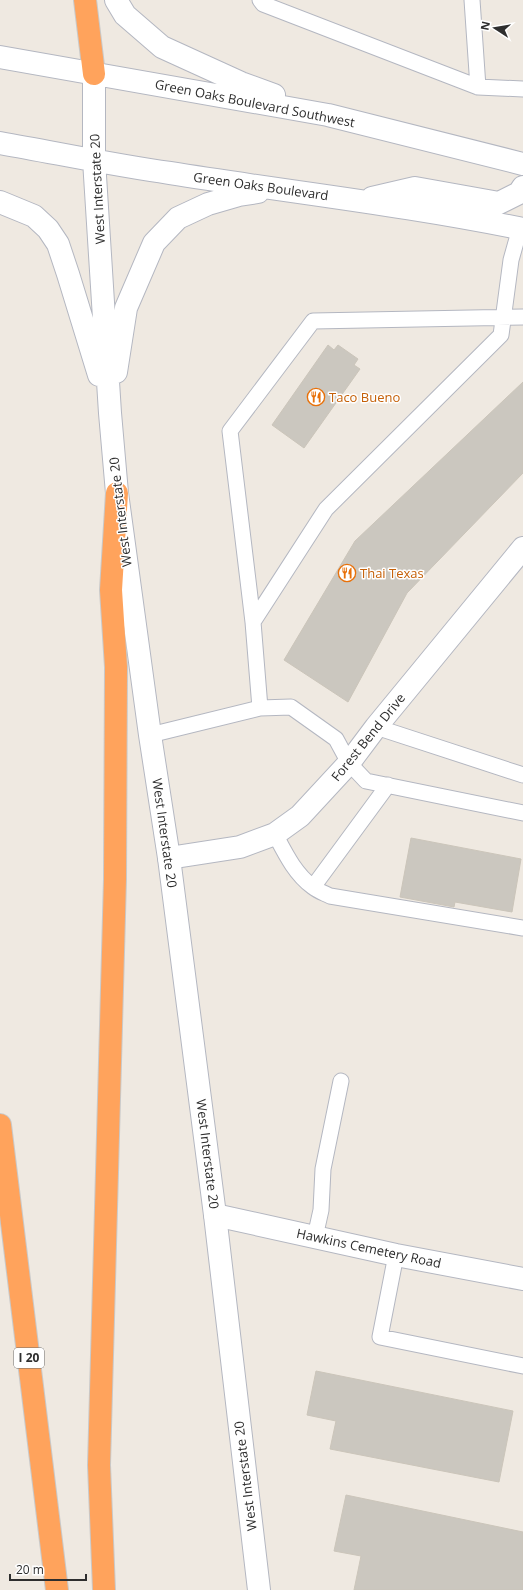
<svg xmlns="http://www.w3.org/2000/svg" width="523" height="1590" font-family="'Open Sans',sans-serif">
<rect width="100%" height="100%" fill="#efe9e1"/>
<path fill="#cbc7bf" stroke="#cbc5ba" d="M328 345 334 350 338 345 358 359 354 365 360 369 304 448 272 425Z
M523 382V473L407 593 348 702 284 660 355 541Z
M411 838 521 859 512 912 455 902 454 907 400 897Z
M316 1371 513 1411 499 1482 330 1449 336 1421 307 1415Z
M346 1495 523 1532V1590H354L361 1556 334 1551Z"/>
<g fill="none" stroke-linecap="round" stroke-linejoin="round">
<defs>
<path id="service" d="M260 0 263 4 478 87 523 89
M472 0 478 87
M253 622 326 509 501 335 511 260 520 228
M260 708 291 707 336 739 349 763 366 781 523 813
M376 727 523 775
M150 735 260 708 253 622 230 431 313 321 523 317
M275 834C285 853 295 874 313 887 318 891 324 893 330 896L523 928
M313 887 388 785
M315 1237 321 1210 323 1169 341 1081
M396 1255 380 1337 523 1366"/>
<path id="minor" d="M169 858 240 847 275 834 300 816 349 763 376 727 523 548"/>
<path id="tertiary" d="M215 1215 396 1255 523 1279"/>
<path id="secondary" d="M116 0 125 15 162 47 241 83 274 95
M0 57 328 115 523 164
M94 74V160L110 413 117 493 150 735 169 858 215 1215 259 1590
M0 143C57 153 113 165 170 173 288 192 406 205 523 229
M372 198 415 188 499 203 519 193 523 187
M0 202 34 216 48 229 58 244 68 274 99 375
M116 372 126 308 154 243 178 218 208 204 239 195 258 192"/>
<path id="motorway" d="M85 0 94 74
M0 1125 57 1590
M104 1590 99 1465 115 879 116 667 111 590 117 493"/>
</defs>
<use href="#service" stroke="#b4b7c1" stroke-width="17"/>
<use href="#minor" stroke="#b4b7c1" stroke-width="24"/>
<use href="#tertiary" stroke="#b4b7c1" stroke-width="24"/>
<use href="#secondary" stroke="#b4b7c1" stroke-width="24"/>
<use href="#motorway" stroke="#c9c9c9" stroke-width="24"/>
<use href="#service" stroke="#fff" stroke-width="15"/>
<use href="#minor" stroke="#fff" stroke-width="22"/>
<use href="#tertiary" stroke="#fff" stroke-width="22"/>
<use href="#secondary" stroke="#fff" stroke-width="22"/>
<use href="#motorway" stroke="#ffa35c" stroke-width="22"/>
</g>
<defs>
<symbol id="restaurant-ring" viewBox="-11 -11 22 22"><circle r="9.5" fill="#fff" stroke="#e8710a" stroke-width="1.5"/><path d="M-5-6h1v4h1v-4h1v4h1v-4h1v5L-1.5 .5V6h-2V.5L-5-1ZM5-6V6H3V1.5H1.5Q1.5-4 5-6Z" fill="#e8710a"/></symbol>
</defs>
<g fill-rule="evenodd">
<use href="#restaurant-ring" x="306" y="387" width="20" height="20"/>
<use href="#restaurant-ring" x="337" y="563" width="20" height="20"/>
</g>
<g text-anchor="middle" stroke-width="3" stroke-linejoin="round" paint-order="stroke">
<rect fill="#fff" stroke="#6d6d6d" stroke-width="1" x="14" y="1348" width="30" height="20" rx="3"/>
<g font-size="12" font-weight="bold" fill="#2e2e2e">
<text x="29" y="1362">I 20</text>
</g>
<g font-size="13" fill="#2e2e2e" stroke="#fff">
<text transform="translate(255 103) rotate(11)" y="5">Green Oaks Boulevard Southwest</text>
<text transform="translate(261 186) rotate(8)" y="5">Green Oaks Boulevard</text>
<text transform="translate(97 189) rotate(-93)" y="5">West Interstate 20</text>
<text transform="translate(120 512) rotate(-97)" y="5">West Interstate 20</text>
<text transform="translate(368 737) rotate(-51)" y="5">Forest Bend Drive</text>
<text transform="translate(165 833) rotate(82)" y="5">West Interstate 20</text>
<text transform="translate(208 1154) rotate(83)" y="5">West Interstate 20</text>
<text transform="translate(369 1248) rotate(12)" y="5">Hawkins Cemetery Road</text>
<text transform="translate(245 1476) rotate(-97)" y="5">West Interstate 20</text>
</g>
<g font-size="13" fill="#c56008" stroke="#fff" text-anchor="start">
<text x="329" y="402">Taco Bueno</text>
<text x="360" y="578">Thai Texas</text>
</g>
</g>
<g transform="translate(495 28) rotate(282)" stroke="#ffffff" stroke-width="3" paint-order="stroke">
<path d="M0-3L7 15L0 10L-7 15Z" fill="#2e2e2e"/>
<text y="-6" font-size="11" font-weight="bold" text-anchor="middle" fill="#2e2e2e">N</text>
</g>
<path d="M10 1574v6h76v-6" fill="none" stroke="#2e2e2e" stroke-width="2"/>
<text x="16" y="1574" font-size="12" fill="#2e2e2e" stroke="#ffffff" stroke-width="3" paint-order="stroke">20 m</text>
</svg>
